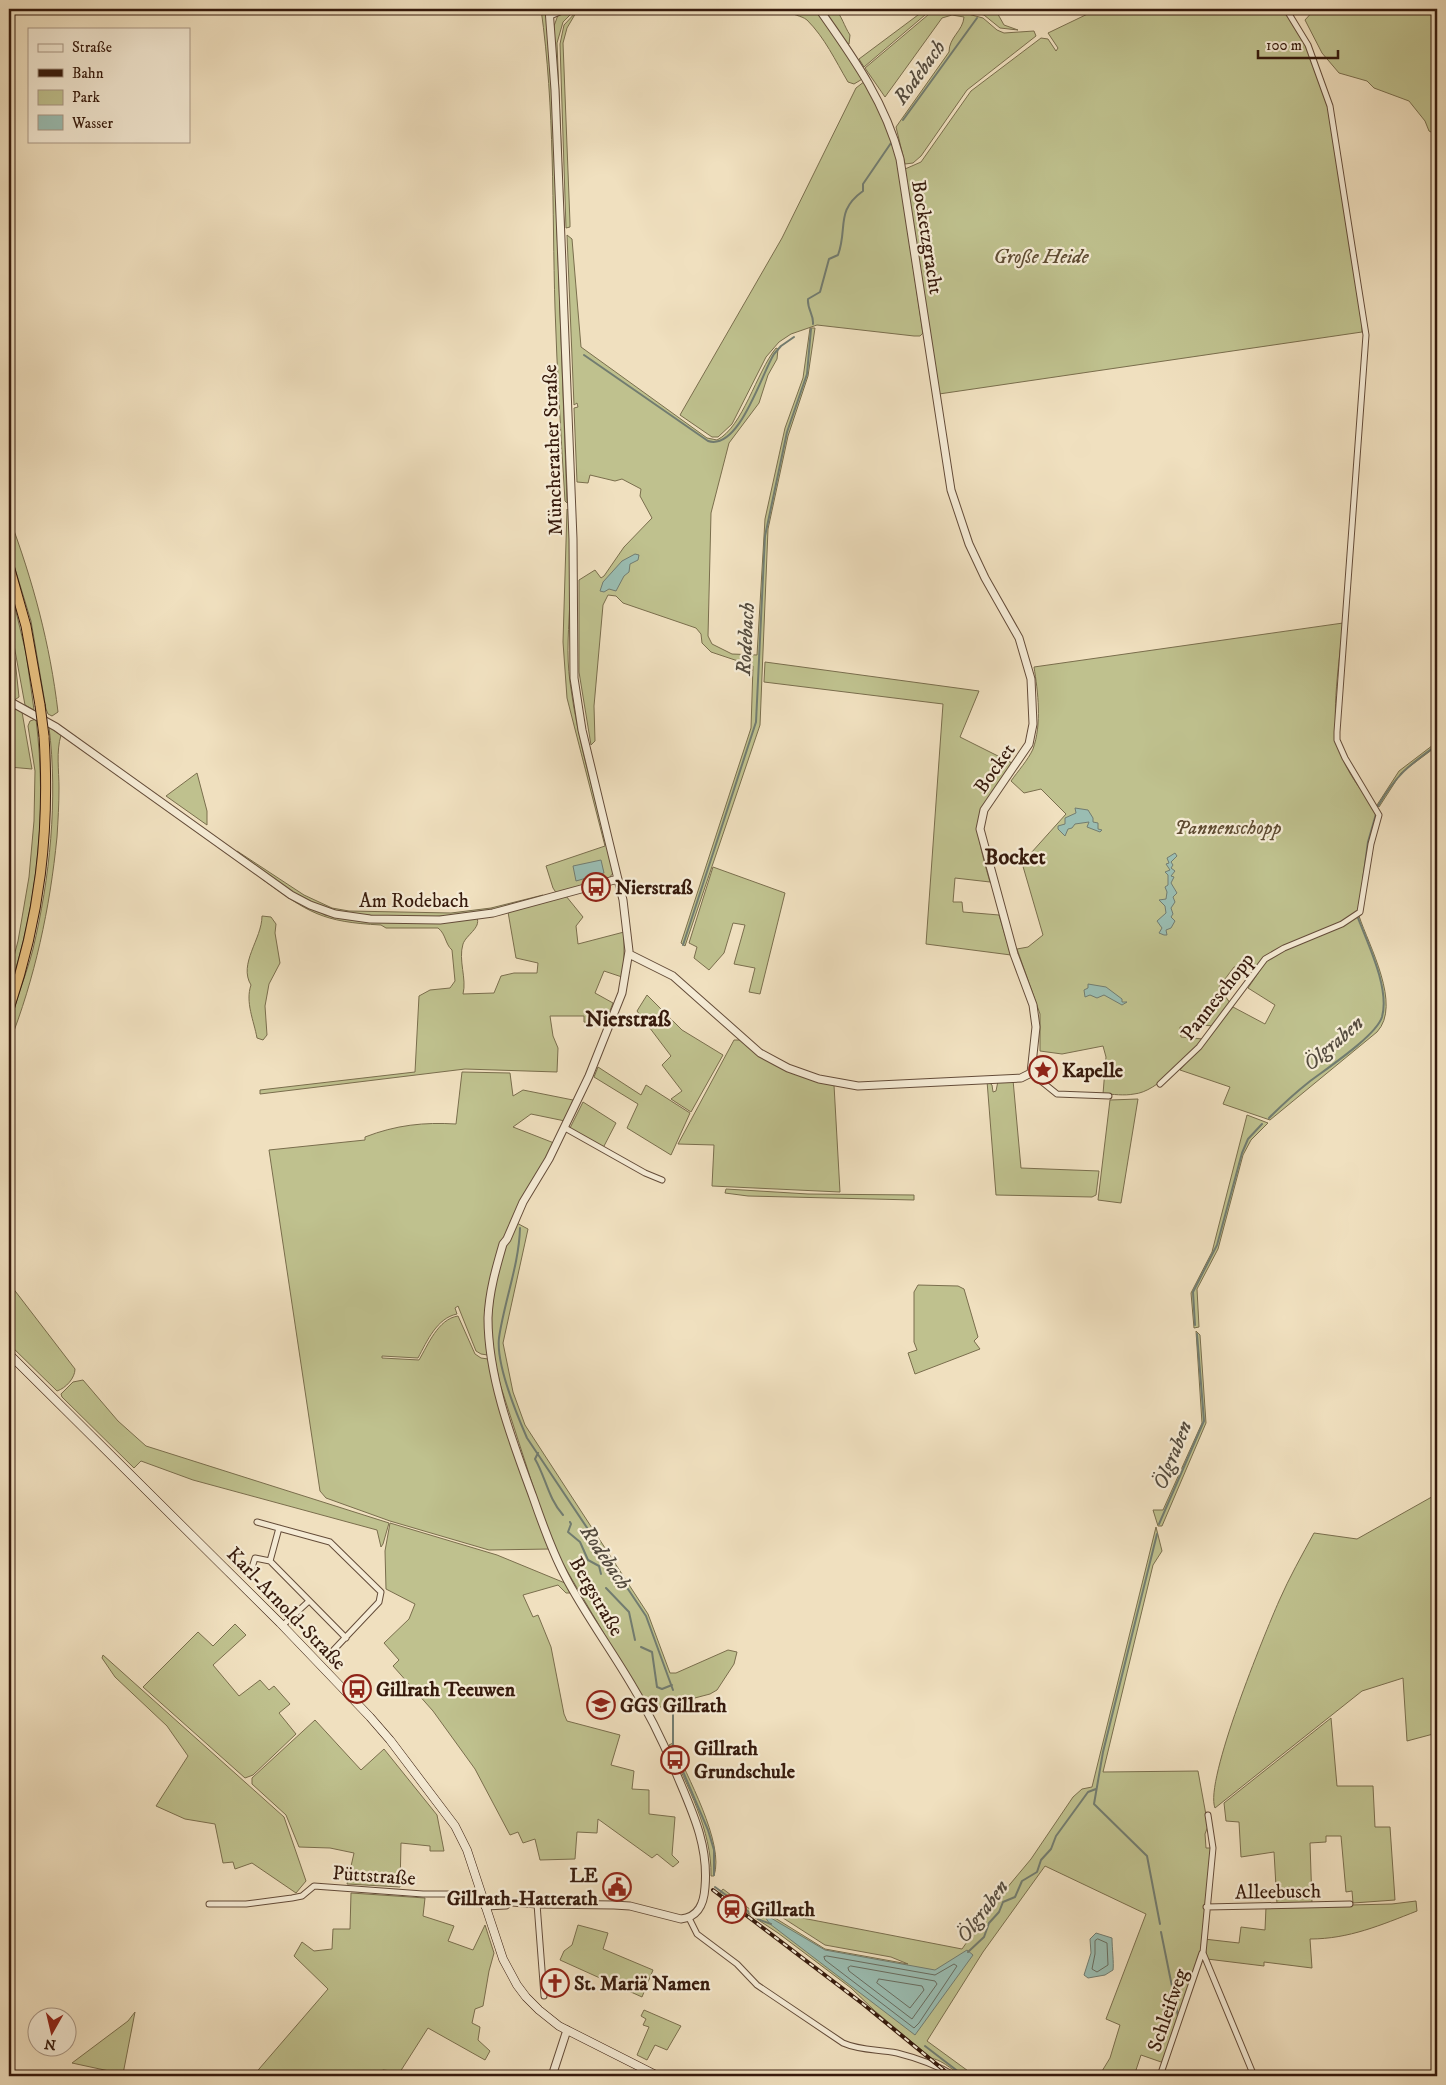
<svg xmlns="http://www.w3.org/2000/svg" width="1446" height="2085" font-family="'IM FELL DW Pica',serif">
<rect width="100%" height="100%" fill="#f0e0bf"/>
<filter id="stains"><feTurbulence type="fractalNoise" baseFrequency=".004" numOctaves="4"/><feColorMatrix values="0 0 0 0 .2 0 0 0 0 .09 0 0 0 0 .02 0 0 0 .5 -.17"/></filter>
<radialGradient id="worn" r=".72"><stop offset=".6" stop-color="#630" stop-opacity="0"/><stop offset="1" stop-color="#630" stop-opacity=".3"/></radialGradient>
<path fill="#bfc18e" stroke="#7a6e4d" d="M541 9H546L552 92 567 503 565 501C561 436 557 372 555 308 552 208 555 108 541 9Z
M569 9H576L563 22 557 43 564 226 554 26 558 15Z
M787 9H816L864 78 854 84 848 82C835 60 825 38 807 20 801 15 792 16 787 9Z
M822 9H835C842 16 844 26 850 35L849 44H847Z
M926 9H932L864 67 859 59Z
M935 9H949L983 18 997 30 1004 33 1034 31 1036 36 967 90 921 156 913 163 905 164 896 127 949 52C949 37 963 31 964 17L952 15 942 18 885 97 865 68Z
M960 9H995L1004 25 1018 30 1000 28 984 15Z
M1098 9H1284L1306 45 1328 104 1362 317V332L939 394 905 169 921 162 971 91 1041 38 1048 39 1056 51 1058 48 1048 33Z
M1315 9H1437V135L1429 131 1425 121 1409 101 1374 88 1367 81 1339 73 1322 53 1305 20Z
M577 11 567 28 563 43 570 223V227L566 228 560 44 564 25Z
M865 81 884 118 897 159 923 333 920 336H914L817 325 791 334 779 342 766 357 732 424 718 437H712L680 415 782 238 856 88Z
M567 235 572 239 581 347 707 438 717 440C743 427 756 373 776 348L778 349 777 359 768 375 759 403 729 443 711 513 708 636 712 644 732 654 757 655 765 519 785 428 803 378 810 328H815L808 376 788 436 768 529 760 725 685 946 681 943 751 728 753 666 711 652 702 643 701 634 696 628 623 603 616 596 608 595 603 605 594 706 595 741 591 745 579 672V580L595 570 601 578 604 576 624 547 652 518 640 496 641 489 622 479 615 481 590 475 588 483 577 482 574 408 578 407 577 403 574 405Z
M567 509 569 511C570 540 571 569 570 598 569 626 566 654 570 682 578 746 599 809 614 872L609 878 557 894 553 888 546 866 605 846 567 698 563 642Z
M9 517C33 581 50 644 58 712L52 716 48 714 46 709 31 621 9 549Z
M9 583 26 653 34 710 25 705 9 618Z
M1343 623C1340 659 1330 715 1339 749 1346 772 1363 793 1377 811L1360 910 1341 922 1272 953 1254 971 1246 966 1234 967 1219 987 1230 1003 1213 1026 1193 1024 1180 1027 1181 1037 1203 1039C1187 1056 1158 1092 1134 1094 1124 1096 1113 1094 1103 1094L1106 1057 1103 1046 1062 1054 1040 1051V1014L1017 949 1028 947 1043 935 1022 863 1066 814 1041 789 1024 793 1011 781C1018 771 1028 760 1033 749 1042 724 1038 692 1034 667Z
M14 650 19 697 13 701 9 699V653Z
M765 662 979 691 960 737 1014 764C974 816 971 817 990 882L955 878 953 902H962L963 912 999 915 1011 955 926 944 943 704 764 682Z
M9 706 22 712 32 769 9 767Z
M36 719C47 810 38 903 9 991V975L18 941 29 877 34 821 35 771 28 726 30 721Z
M49 727 61 735C56 752 59 770 59 788 59 804 58 821 57 837 50 908 35 978 9 1044 9 1012 25 981 33 949 50 878 58 799 49 727Z
M1437 742V746L1401 773 1379 807 1377 805 1399 771Z
M197 773 207 811V825L166 796Z
M237 851 304 895 332 908 349 911 451 913 491 908 543 895 544 897C491 913 439 920 383 916 362 915 342 914 322 907 291 897 262 872 235 853Z
M713 867 785 893 760 994 749 992 755 968 734 964 745 925 733 923 724 953 709 970 694 958 697 947 689 943Z
M262 879 325 915 336 917 454 921 477 918C481 928 466 935 463 944 458 960 467 979 463 994L494 993 501 976 514 973H537L538 963 516 958 508 912 566 896 583 917 576 926 578 944 624 932V961L622 977 604 971 595 993 613 1003 604 1026 584 1022V1016H550L553 1036 558 1048 557 1072 465 1069 260 1094V1090L415 1072 419 996 430 990 450 988 455 981 452 950C445 944 446 934 438 928H386L381 925C322 922 309 913 262 879Z
M262 916 271 917 276 924 275 933 280 963 269 984 265 1006 267 1035 263 1040 257 1038C254 1021 245 1002 251 985 238 964 262 939 262 916Z
M1359 916C1369 946 1402 1005 1377 1032L1270 1120 1223 1104 1230 1087 1180 1070 1233 1007 1265 1024 1275 1005 1248 988 1267 960 1277 953 1343 926Z
M647 995 682 1030 723 1055 691 1112 671 1099 682 1091 662 1065 671 1056 637 1011Z
M734 1040H742L805 1076 834 1085 840 1192 712 1186 714 1145 678 1144Z
M598 1067 641 1095 646 1085 690 1113 671 1155 627 1128 638 1104 594 1077Z
M462 1072 510 1073 513 1096 523 1090 573 1100 565 1121 531 1114 513 1127 554 1143 513 1221 528 1229 503 1343 513 1392 525 1425 648 1614 670 1673H676L728 1650 737 1652 734 1664 717 1690 710 1694 649 1710 560 1559 543 1517 500 1384 494 1356 481 1354 476 1351 458 1306 455 1308 457 1314C437 1318 427 1341 418 1358L382 1356V1358L419 1360C428 1345 438 1319 458 1316L475 1354 481 1358 488 1359 550 1549 489 1550 390 1521 326 1498 320 1491 269 1150 365 1140V1137C396 1125 424 1122 456 1124Z
M1013 1080 1021 1168 1099 1171 1096 1195 1092 1197 996 1195 987 1081 992 1085 993 1092 996 1091 998 1081Z
M1138 1099 1121 1203 1098 1200 1110 1100Z
M583 1102 616 1123 603 1148 570 1128Z
M1247 1115 1268 1123 1251 1140 1243 1155 1218 1249 1197 1289 1199 1327 1194 1328 1191 1293 1212 1252Z
M726 1189 808 1194 914 1195V1200L748 1196 725 1193Z
M9 1283 75 1369C75 1378 66 1388 57 1391L9 1344Z
M918 1285 958 1286 964 1289 978 1337 974 1341 980 1349 915 1374 908 1353 917 1350 914 1342V1292Z
M1196 1331 1200 1335 1206 1423 1162 1526H1158L1153 1510H1163L1202 1423Z
M83 1380 118 1421 146 1446 389 1523 383 1544 381 1547 377 1530 193 1480 141 1461 134 1468 62 1397 61 1394 73 1382Z
M1437 1494V1733L1407 1741 1403 1678 1362 1691 1215 1808C1204 1781 1265 1633 1279 1601 1289 1578 1302 1555 1314 1533L1357 1539Z
M390 1523 497 1555 565 1583 570 1593H566L558 1585 523 1595 533 1617 538 1615 551 1647 564 1714 567 1721 620 1735 611 1765 634 1771 632 1789 649 1790V1814L675 1817 672 1855 679 1862 673 1867 657 1854 652 1858 598 1819 597 1833 577 1832 575 1859 540 1860 535 1839 523 1843 518 1832 510 1835 475 1769 433 1711 393 1666 399 1660 384 1643 409 1619 415 1604 386 1589 385 1551Z
M1156 1527 1162 1551 1153 1565 1103 1772 1198 1771 1208 1826 1205 1834 1206 1848H1211L1200 1958 1164 2063 1141 2055 1134 2076H1099L1110 2058 1120 2025 1106 2019 1146 1914 1045 1866 983 1952 927 2041 975 2076C952 2076 951 2063 931 2058L875 2011 851 1988 778 1933 719 1894 723 1889 755 1913 775 1918 825 1949 908 1964 891 1957 825 1945 780 1916 757 1909 761 1905 795 1910 797 1917 962 1949 996 1901 1031 1859 1073 1797 1082 1789 1092 1787Z
M235 1624 246 1635 213 1665 239 1696 260 1680 269 1690 274 1686 290 1704 279 1713 296 1734 253 1775 245 1778 143 1687 198 1632 213 1646Z
M103 1655 284 1817 306 1881 296 1893 252 1863 235 1869 233 1862 223 1863 215 1824 185 1819 156 1806 188 1756 167 1726 115 1677 102 1658Z
M1331 1718 1337 1786H1373L1375 1827H1390L1395 1900 1353 1903 1352 1891 1346 1892 1341 1836H1326V1842L1310 1843 1312 1903 1277 1904 1274 1852 1241 1857 1239 1822 1226 1821 1224 1803Z
M315 1720 361 1770 384 1749 437 1815 444 1851H430V1846L401 1843 400 1887 347 1884 354 1853 330 1848 299 1847 286 1815 252 1784V1778Z
M673 1743C686 1775 725 1843 714 1876H711C712 1830 687 1786 669 1745Z
M351 1893 425 1898 423 1916 454 1926 448 1941 473 1950 485 1925 494 1953 489 1971 483 2006 475 2009 472 2023 480 2027 478 2040 490 2051 485 2060 428 2028 400 2072 383 2070 375 2076H253L328 1989 294 1956 302 1942 314 1951 332 1949 333 1929H350Z
M1416 1901 1417 1911C1381 1925 1349 1939 1310 1939L1312 1968 1264 1962V1966L1207 1959 1204 1939 1239 1943 1241 1927 1265 1930 1266 1907 1392 1904Z
M578 1925 608 1933 603 1949 653 1970 642 1997 560 1960 564 1951 572 1945Z
M644 2010 681 2026 667 2050 655 2045 647 2060 637 2055 649 2027 643 2025 646 2019 641 2016Z
M135 2012 123 2074 72 2063 128 2021Z"/>
<path fill="#9abdb2" stroke="#727c70" d="M635 554 639 555 638 560 630 564 629 572 624 576 616 591 609 589 604 592 600 591 603 582 622 561Z
M1075 808 1088 810 1093 818V822L1098 823V829L1102 830 1100 832 1087 827 1089 822 1075 824 1072 828 1068 829 1065 836 1058 829V826L1065 824V818L1076 813Z
M1175 853 1177 856 1171 862 1173 865 1171 868 1175 871 1171 876 1174 877 1171 883 1177 893 1173 897 1175 902 1171 908 1173 914 1171 917 1175 921 1171 928 1166 930 1167 935H1164L1159 933 1162 928 1157 921 1166 913 1165 906 1159 900 1166 899 1167 892 1165 887 1168 885V875L1165 872 1170 870 1166 864 1169 863 1167 858Z
M601 860 604 873 576 881 573 866Z
M1088 984 1106 987 1122 999V1002H1127L1122 1005 1104 995 1097 998 1090 995 1085 997 1084 990 1088 988Z
M765 1917 771 1918 825 1950 935 1970 967 1950 973 1955 915 2035 770 1924Z
M1096 1933 1112 1938C1112 1948 1114 1963 1113 1970L1105 1975 1088 1978 1084 1975 1091 1953 1090 1939Z"/>
<g fill="none" stroke-linecap="round" stroke-linejoin="round">
<path stroke="#686c5f" stroke-width="1" d="M1098 1939 1107 1943 1108 1965 1097 1972 1092 1969 1095 1954V1941Z
M827 1956 935 1975 954 1964 957 1966 919 2023 914 2028 825 1960 824 1957Z
M851 1966 935 1981 937 1984 912 2019 849 1971 848 1968Z
M879 1979 922 1986 924 1990 910 2008 877 1983Z"/>
<path stroke="#727c70" stroke-width="2" d="M903 120 977 18
M813 324C814 315 807 309 808 299L820 292 829 259 838 255C848 228 835 211 863 191V184L891 143
M584 355 708 441C739 451 761 375 774 354L781 346 794 337
M1378 806C1396 775 1409 765 1437 745
M1363 880 1368 842 1376 814
M683 945 756 722 765 536 787 432 807 374 811 329
M1269 1118C1282 1105 1295 1093 1309 1082 1326 1069 1376 1036 1382 1017 1390 989 1368 944 1358 918
M520 1228C519 1265 504 1302 499 1338 496 1364 517 1415 527 1438L646 1616 673 1690
M1195 1325 1193 1292 1217 1245 1242 1153 1248 1139 1262 1124
M538 1453 535 1459C546 1478 548 1498 563 1515
M570 1522 571 1524 568 1532 580 1542 588 1560 599 1566 601 1574
M1159 1524 1204 1421 1197 1334
M1157 1534 1103 1752 1094 1804 1147 1856 1160 1924
M606 1588 629 1612 635 1640
M641 1647 652 1652 657 1687 662 1689 672 1685
M673 1711V1748L708 1830 714 1850V1875
M715 1887 760 1920 771 1924
M1161 1932 1178 2016
M968 1952 984 1937 989 1923 999 1912 1003 1902 1015 1897 1022 1881 1037 1872 1041 1860 1051 1849 1056 1836 1088 1792 1096 1789
M925 2046 964 2076"/>
<defs>
<path id="minor" d="M1031 1073 1057 1094 1109 1096
M1160 1084 1199 1047 1265 959 1284 948 1342 924 1360 912 1371 844 1379 815 1345 758 1337 740V732L1366 335 1330 106 1308 45 1286 9
M565 1128 645 1173 662 1180
M257 1522 330 1542 381 1592 379 1602 327 1657
M279 1528 270 1561 346 1638
M250 1574 255 1558 270 1561
M282 1626 309 1601
M1208 1815 1213 1848 1203 1953 1254 2076
M209 1904H246L292 1898 302 1896 314 1886 423 1894H481
M537 1904 544 1996
M1206 1907 1350 1904
M689 1918 697 1934 737 1964 757 1985 843 2043C861 2051 879 2049 897 2053 917 2058 937 2065 955 2076
M1160 2076 1202 1953"/>
<path id="tertiary" d="M550 15 564 9
M9 701 56 727 291 895 310 905 335 914 370 919 440 920 493 913 618 879
M629 954 673 976 760 1053 788 1068 819 1079 858 1086 1021 1078 1031 1073 1036 1027 1033 1005 1014 954 980 829 984 810 1029 744 1033 724 1031 679 1019 638 985 578 969 544 951 490 900 159C885 101 852 56 819 9
M483 1900 537 1904 614 1905 630 1906 681 1919C699 1917 704 1903 705 1887 709 1843 690 1807 674 1768 662 1740 649 1713 633 1687 611 1649 584 1613 564 1574 551 1549 542 1523 533 1497 512 1440 488 1378 488 1318 489 1292 496 1268 503 1244L507 1239 523 1202 549 1159 589 1076 622 993 629 951 623 900 582 730 574 678 573 539 555 90 549 9
M485 1906 506 1905 508 1903
M552 2076 567 2030"/>
<path id="secondary" d="M9 1354 280 1623 370 1717 390 1740 455 1826 467 1850 503 1959 517 1985 526 1997 539 2010 559 2026 658 2076"/>
<path id="trunk" d="M9 566 26 626 40 705
M9 1009C40 917 50 832 44 736"/>
</defs>
<use href="#minor" stroke="#644c39" stroke-width="7"/>
<use href="#tertiary" stroke="#644c39" stroke-width="9"/>
<use href="#secondary" stroke="#361a0c" stroke-width="9"/>
<use href="#trunk" stroke="#361a0c" stroke-width="11"/>
<use href="#minor" stroke="#f5ebd5" stroke-width="5"/>
<use href="#tertiary" stroke="#f5ebd5" stroke-width="7"/>
<use href="#secondary" stroke="#f5ebd5" stroke-width="8"/>
<use href="#trunk" stroke="#e8c080" stroke-width="9"/>
<defs>
<path id="rail" d="M713 1890 863 2004 951 2076"/>
</defs>
<use href="#rail" stroke="#361a0c" stroke-width="4"/>
<use href="#rail" stroke="#f5ebd5" stroke-width="2" stroke-dasharray="5.5" stroke-linecap="butt"/>
<defs>
<path id="trunk-bridge" d="M40 705 44 736"/>
</defs>
<use href="#trunk-bridge" stroke="#361a0c" stroke-width="11" stroke-linecap="butt"/>
<use href="#trunk-bridge" stroke="#e8c080" stroke-width="9"/>
</g>
<defs>
<symbol id="bus-ring" viewBox="-11 -11 22 22"><circle r="9.5" fill="#f5ebd5" stroke="#8f2418" stroke-width="1.5"/><path d="M-5-6H5V4H4V6H2V4H-2V6H-4V4H-5ZM-3.5-4V0h7V-4ZM-3.5 1.2v1.5H-2V1.2ZM2 1.2v1.5H3.5V1.2Z" fill="#8f2418"/></symbol>
<symbol id="sight-ring" viewBox="-11 -11 22 22"><circle r="9.5" fill="#f5ebd5" stroke="#8f2418" stroke-width="1.5"/><path d="M0-6L1.8-2.2L6-1.7L2.9 1.2L3.7 5.4L0 3.3L-3.7 5.4L-2.9 1.2L-6-1.7L-1.8-2.2Z" fill="#8f2418"/></symbol>
<symbol id="school-ring" viewBox="-11 -11 22 22"><circle r="9.5" fill="#f5ebd5" stroke="#8f2418" stroke-width="1.5"/><path d="M0-5L7-2L0 1L-7-2ZM-4 1L0 2.5L4 1V4Q0 6-4 4Z" fill="#8f2418"/></symbol>
<symbol id="civic-ring" viewBox="-11 -11 22 22"><circle r="9.5" fill="#f5ebd5" stroke="#8f2418" stroke-width="1.5"/><path d="M-.6-6.5H3V-4.5H.6V-3L4-1V1h2V6H-6V1h2V-1L-.6-3ZM-1.2 2.5V6h2.4V2.5Z" fill="#8f2418"/></symbol>
<symbol id="station-ring" viewBox="-11 -11 22 22"><circle r="9.5" fill="#f5ebd5" stroke="#8f2418" stroke-width="1.5"/><path d="M-3-6H3Q5-6 5-4V2Q5 4 3 4L4.5 6H3L1.5 4h-3L-3 6H-4.5L-3 4Q-5 4-5 2V-4Q-5-6-3-6ZM-3.5-4v3h7v-3ZM-3.5 1v1.5H-2V1ZM2 1v1.5H3.5V1Z" fill="#8f2418"/></symbol>
<symbol id="church-ring" viewBox="-11 -11 22 22"><circle r="9.5" fill="#f5ebd5" stroke="#8f2418" stroke-width="1.5"/><path d="M-1.2-6h2.4v3.5h3.3v2.4h-3.3V6h-2.4V-.1h-3.3v-2.4h3.3Z" fill="#8f2418"/></symbol>
</defs>
<g fill-rule="evenodd">
<use href="#bus-ring" x="580" y="871" width="32" height="32"/>
<use href="#sight-ring" x="1027" y="1054" width="32" height="32"/>
<use href="#bus-ring" x="341" y="1673" width="32" height="32"/>
<use href="#school-ring" x="585" y="1689" width="32" height="32"/>
<use href="#bus-ring" x="659" y="1744" width="32" height="32"/>
<use href="#civic-ring" x="601" y="1871" width="32" height="32"/>
<use href="#station-ring" x="716" y="1893" width="32" height="32"/>
<use href="#church-ring" x="539" y="1967" width="32" height="32"/>
</g>
<g text-anchor="middle" stroke-width="4.5" stroke-linejoin="round" paint-order="stroke">
<g font-size="20" fill="#361a0c" stroke="#f5ebd5">
<text transform="translate(928 237) rotate(81)" y="7">Bocketzgracht</text>
<text transform="translate(552 450) rotate(-92)" y="7">Müncherather Straße</text>
<text transform="translate(994 768) rotate(-55)" y="7">Bocket</text>
<text x="414" y="907">Am Rodebach</text>
<text transform="translate(1217 996) rotate(-52)" y="7">Panneschopp</text>
<text transform="translate(597 1596) rotate(60)" y="7">Bergstraße</text>
<text transform="translate(287 1608) rotate(46)" y="7">Karl-Arnold-Straße</text>
<text transform="translate(374 1875) rotate(4)" y="7">Püttstraße</text>
<text transform="translate(1278 1891) rotate(-1)" y="7">Alleebusch</text>
<text transform="translate(1167 2010) rotate(-71)" y="7">Schleifweg</text>
</g>
<g font-size="20" font-style="italic" fill="#5f4c33" stroke="#f5ebd5">
<text x="1041" y="263">Große Heide</text>
<text x="1228" y="834">Pannenschopp</text>
</g>
<g font-size="20" font-weight="bold" fill="#361a0c" stroke="#f5ebd5" text-anchor="start">
<text x="615" y="894">Nierstraß</text>
<text x="1062" y="1077">Kapelle</text>
<text x="376" y="1696">Gillrath Teeuwen</text>
<text x="620" y="1712">GGS Gillrath</text>
<text x="694" y="1755">Gillrath<tspan x="694" dy="23">Grundschule</tspan></text>
<text x="598" y="1882" text-anchor="end">LE<tspan x="598" dy="23">Gillrath-Hatterath</tspan></text>
<text x="751" y="1916">Gillrath</text>
<text x="574" y="1990">St. Mariä Namen</text>
</g>
<g font-size="21" font-style="italic" fill="#544b3e" stroke="#f5ebd5">
<text transform="translate(919 72) rotate(-54)" y="7">Rodebach</text>
<text transform="translate(745 639) rotate(-87)" y="7">Rodebach</text>
<text transform="translate(1333 1043) rotate(-41)" y="7">Ölgraben</text>
<text transform="translate(1172 1455) rotate(-68)" y="7">Ölgraben</text>
<text transform="translate(606 1557) rotate(56)" y="7">Rodebach</text>
<text transform="translate(982 1911) rotate(-53)" y="7">Ölgraben</text>
</g>
<g font-size="22" font-weight="bold" fill="#361a0c" stroke="#f5ebd5">
<text x="1015" y="864">Bocket</text>
<text x="628" y="1026">Nierstraß</text>
</g>
</g>
<rect width="1446" height="2085" fill="none" stroke="#f0e0bf" stroke-width="30"/>
<rect x="10" y="10" width="1426" height="2065" fill="none" stroke="#361a0c" stroke-width="2.5"/>
<rect x="15" y="15" width="1416" height="2055" fill="none" stroke="#361a0c"/>
<rect x="28" y="28" width="162" height="115" fill="#f5ebd5" stroke="#a99785"/>
<rect x="38" y="44" width="25" height="8" fill="#f5ebd5" stroke="#a99785"/>
<text x="72" y="52" font-size="15" fill="#361a0c">Straße</text>
<rect x="38" y="69" width="25" height="8" fill="#361a0c" stroke="#a99785"/>
<text x="72" y="78" font-size="15" fill="#361a0c">Bahn</text>
<rect x="38" y="90" width="25" height="15" fill="#bfc18e" stroke="#a99785"/>
<text x="72" y="102" font-size="15" fill="#361a0c">Park</text>
<rect x="38" y="115" width="25" height="15" fill="#9abdb2" stroke="#a99785"/>
<text x="72" y="128" font-size="15" fill="#361a0c">Wasser</text>
<g transform="translate(52 2032) rotate(188)"><circle r="24" fill="#f5ebd5" stroke="#a99785"/>
<path d="M0-4L9 19L0 12L-9 19Z" fill="#8f2418"/>
<text y="-8" font-size="14" font-weight="bold" text-anchor="middle" fill="#361a0c">N</text>
</g>
<path d="M1258 50v8h80v-8" fill="none" stroke="#361a0c" stroke-width="2.5"/>
<text x="1266" y="50" font-size="15" fill="#361a0c" stroke="#f5ebd5" stroke-width="4" paint-order="stroke">100 m</text>
<rect width="100%" height="100%" filter="url(#stains)"/>
<rect width="100%" height="100%" fill="url(#worn)"/>
</svg>
